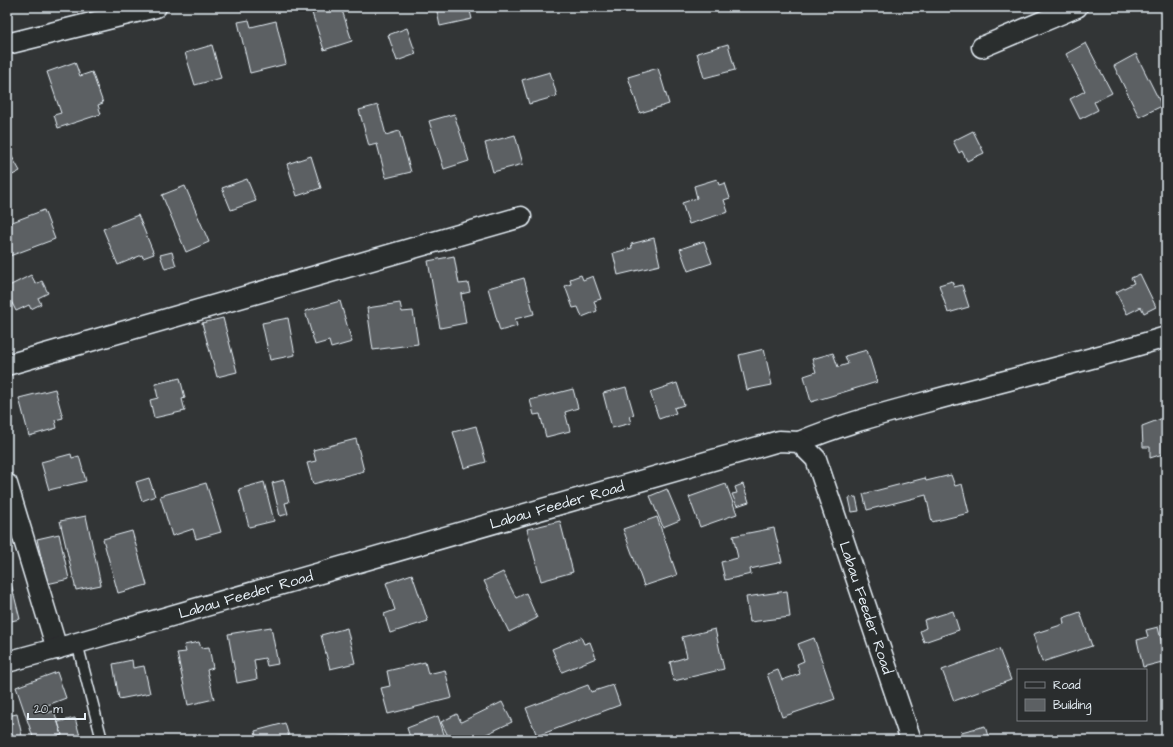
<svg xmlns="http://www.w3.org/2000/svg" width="1173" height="747" font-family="'Architects Daughter',sans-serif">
<rect width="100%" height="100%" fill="#323536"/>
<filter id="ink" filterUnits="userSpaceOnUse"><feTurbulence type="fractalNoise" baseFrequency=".025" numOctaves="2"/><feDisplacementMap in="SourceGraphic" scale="8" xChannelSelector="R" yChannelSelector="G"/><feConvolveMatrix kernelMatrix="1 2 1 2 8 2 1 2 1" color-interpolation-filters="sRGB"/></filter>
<g filter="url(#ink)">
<path fill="#5c6063" stroke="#e8f1f8" d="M310 7H341L352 41 324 50Z
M436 7H469L472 19 440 26Z
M249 20 251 27 276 21 286 64 250 73 238 22Z
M407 28 416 54 397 61 388 35Z
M1166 39V53L1161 41Z
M1086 43 1112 93 1094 102 1098 110 1080 119 1070 99 1085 91 1066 54Z
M728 44 735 70 704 78 697 53Z
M212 45 221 78 195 85 185 53Z
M1136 54 1162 106 1139 117 1114 66Z
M75 62 80 76 92 72 103 103 98 105 101 114 58 128 54 115 61 113 47 72Z
M658 68 669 104 640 113 628 77Z
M550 72 557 96 529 104 522 80Z
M378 105 386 135 399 131 411 172 386 178 377 144 369 146 359 110Z
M454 114 469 161 444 169 429 121Z
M973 131 984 153 967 161 962 151 959 153 953 141Z
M515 135 523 164 493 172 485 143Z
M7 148 20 171 7 178Z
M311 156 321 188 297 196 287 164Z
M247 179 256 201 231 210 222 188Z
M717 179 719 185 725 183 730 198 724 200 728 212 689 224 682 203 697 198 694 186Z
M185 186 209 242 186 252 162 195Z
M44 210 55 239 7 257V224Z
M138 215 154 254 143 258 142 255 118 265 103 229Z
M654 238 660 265 618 275 613 253 632 248 631 244Z
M704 241 712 263 688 271 680 249Z
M172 252 176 266 165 269 160 255Z
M454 256 459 284 468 283 470 292 461 294 466 323 440 328 428 261Z
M1140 274 1156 307 1144 313 1141 307 1127 314 1116 292 1134 283 1131 278Z
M31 275 36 284 42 281 48 293 38 298 41 304 31 309 29 305 16 311 7 293V287Z
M581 275 583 280 593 276 601 299 594 301 597 311 582 317 578 307 573 308 565 286 571 284 570 279Z
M524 278 534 314 515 319 517 326 500 331 488 288Z
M952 281 954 287 962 285 969 307 948 313 939 285Z
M340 301 352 342 331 348 329 341 315 345 305 311Z
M400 303 402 312 413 311 418 344 373 350 367 308Z
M223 318 237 372 217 377 202 323Z
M288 318 295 355 270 360 262 323Z
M764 349 772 385 747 390 739 355Z
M867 350 877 382 811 402 804 376 816 372 812 359 833 353 838 367 848 364 845 356Z
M180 378 185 398 182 399 185 411 154 418 150 400 158 398 155 384Z
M677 383 684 405 674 408 676 413 659 419 650 392Z
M626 387 634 415 629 416 631 423 612 428 603 393Z
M55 389 63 418 55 420 57 428 29 436 19 398Z
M573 389 578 408 565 412 570 431 546 437 540 414 534 415 530 400Z
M1166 417V453L1150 458V447H1143L1142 426Z
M476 426 486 462 464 468 453 432Z
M356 439 364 471 313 484 307 463 316 461 313 450Z
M71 454 72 458 79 456 86 481 49 490 41 462Z
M951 475 955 486 962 484 969 513 932 522 926 495 867 510 863 494 925 478 926 481Z
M149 478 155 496 142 501 136 482Z
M284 480 289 502 285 503 288 514 280 516 272 483Z
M264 482 274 521 249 527 239 489Z
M206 483 221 532 196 539 193 529 172 536 160 496Z
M726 484 737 514 700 527 689 497Z
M743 484 749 502 737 506 732 494 737 493 735 487Z
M667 489 680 520 663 527 650 496Z
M856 497 859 511 852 512 849 498Z
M86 516 101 585 76 590 60 521Z
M657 517 677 575 644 586 623 529Z
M560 521 573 572 541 581 527 529Z
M774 528 782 562 750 569 751 574 725 580 721 562 738 558 733 536Z
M132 531 147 585 118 593 103 539Z
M59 534 69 579 47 584 37 539Z
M7 567 20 619 7 622Z
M503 572 516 598 526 593 537 618 509 632 484 581Z
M412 574 428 621 390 633 384 614 395 610 386 583Z
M787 591 790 617 750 622 746 597Z
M953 611 959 630 924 642 920 631 926 628 924 620Z
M1080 612 1092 646 1042 662 1033 634 1064 624 1063 618Z
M271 627 278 664 267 666 265 658 254 660 257 679 237 683 228 634Z
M1158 627 1166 661 1143 667 1137 640 1148 637 1146 630Z
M347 628 355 663 330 669 321 635Z
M715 629 724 669 674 681 670 662 687 657 682 637Z
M581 637 584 644 590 642 596 658 562 672 552 649Z
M814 638 835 699 782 717 767 674 778 670 782 680 800 674 797 664 804 661 798 644Z
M199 642 201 648 209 647 213 668 207 670 214 699 188 705 177 653 186 652 184 645Z
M999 649 1011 680 954 701 942 670Z
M132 660 133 668 144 666 150 693 119 699 113 664Z
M425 662 428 674 445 670 452 698 388 714 381 688 390 686 387 671Z
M57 672 66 698 45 706 47 713 54 711 62 735 47 740H34L16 687Z
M588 685 591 692 613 685 620 705 537 736 526 708Z
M502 702 512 722 474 740H450L441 722 457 714 461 722Z
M17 714 23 740H7V716Z
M438 716 446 740H411L407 728Z
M75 718 81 740H60L58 736 62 735 58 722Z
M285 723 290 740H257L255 731Z
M985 726 989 740H963L961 732Z
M855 735 857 740H841Z
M350 736 351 740H314Z
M619 737 620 740H610Z"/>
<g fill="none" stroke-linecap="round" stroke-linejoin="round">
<defs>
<path id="service" d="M77 643 102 740"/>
<g id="minor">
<path d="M7 44 156 7"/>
<path d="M982 47 1077 7"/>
<path d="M7 365 521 217"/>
<path d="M799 442C842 424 882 414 926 402 1006 380 1087 361 1166 337"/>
<path d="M7 484 57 649"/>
<path id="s1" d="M7 662 77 643 779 441 799 442 816 459 911 740"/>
</g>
</defs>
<use href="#service" stroke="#e8f1f8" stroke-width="13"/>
<use href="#minor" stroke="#e8f1f8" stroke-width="23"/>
<use href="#service" stroke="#2a2d2e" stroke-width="10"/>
<use href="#minor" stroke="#2a2d2e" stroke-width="20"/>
</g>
</g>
<g text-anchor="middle" stroke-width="3" stroke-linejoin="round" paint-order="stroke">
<g font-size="15" fill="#e8f1f8" stroke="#2a2d2e">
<text dy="5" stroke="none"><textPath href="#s1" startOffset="572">Labau Feeder Road</textPath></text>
<text dy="5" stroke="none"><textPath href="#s1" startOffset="248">Labau Feeder Road</textPath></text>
<text dy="5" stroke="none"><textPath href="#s1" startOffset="1004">Labau Feeder Road</textPath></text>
</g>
</g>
<rect width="1173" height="747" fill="none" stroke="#2a2d2e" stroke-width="24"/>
<rect x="12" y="12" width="1149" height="723" fill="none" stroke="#e8f1f8" stroke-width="1.5" filter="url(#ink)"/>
<rect x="1017" y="669" width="130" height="52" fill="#2a2d2e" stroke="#767b7f"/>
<rect x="1025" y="682" width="20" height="6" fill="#2a2d2e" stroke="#767b7f"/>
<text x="1053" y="689" font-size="12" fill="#e8f1f8">Road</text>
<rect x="1025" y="699" width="20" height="12" fill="#5c6063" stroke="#767b7f"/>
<text x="1053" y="709" font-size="12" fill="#e8f1f8">Building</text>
<path d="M28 713v6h57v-6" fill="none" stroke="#e8f1f8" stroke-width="2"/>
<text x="34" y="713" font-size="12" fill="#e8f1f8" stroke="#2a2d2e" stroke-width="3" paint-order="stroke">20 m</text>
</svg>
